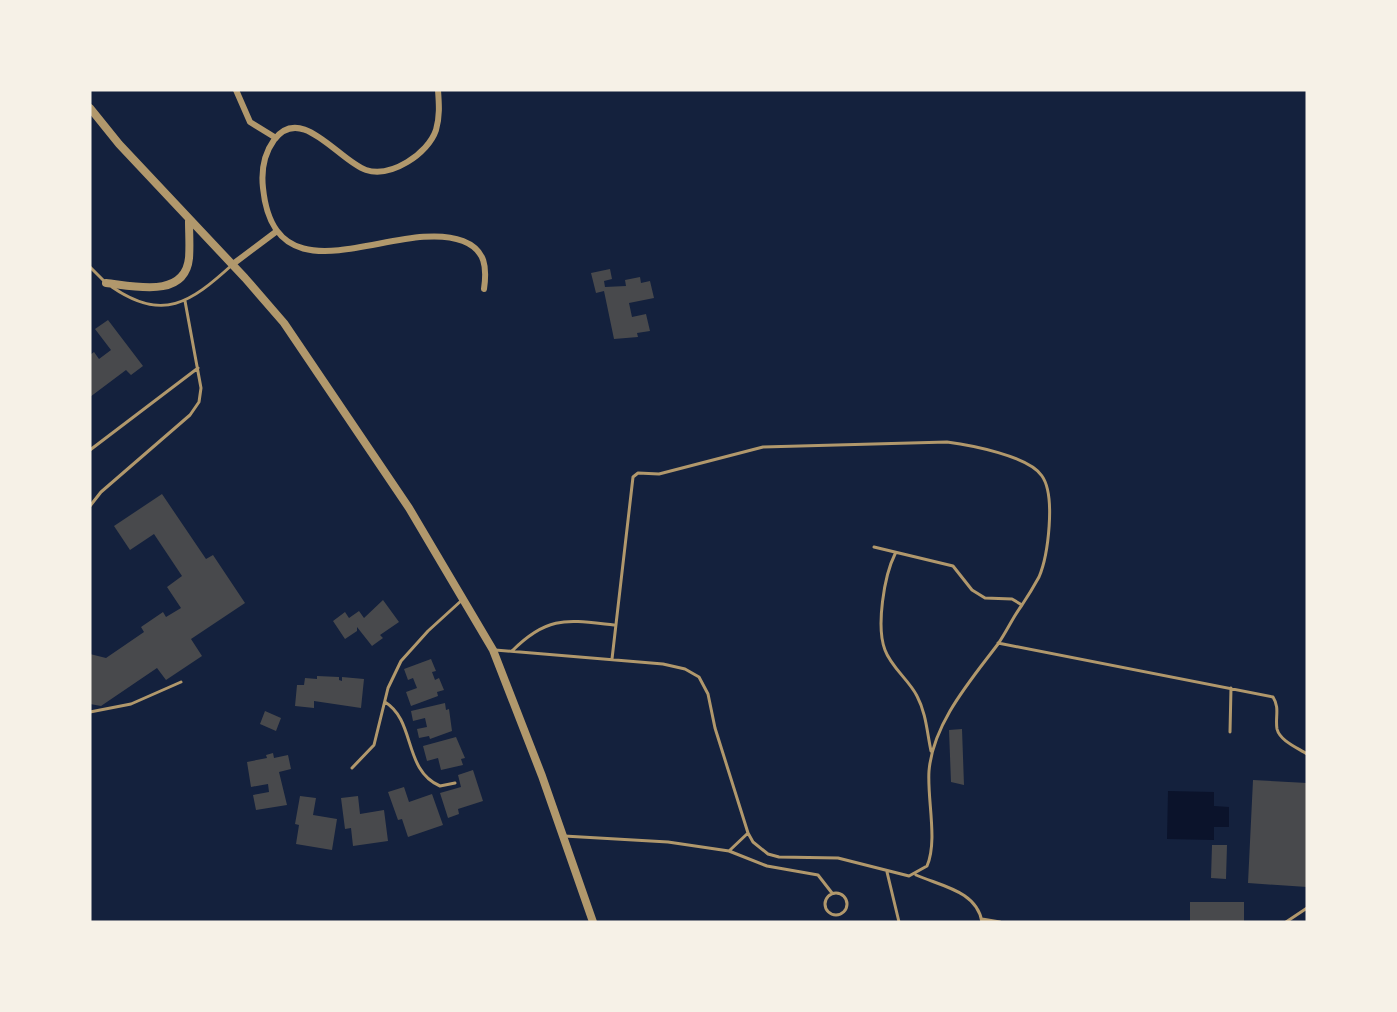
<svg xmlns="http://www.w3.org/2000/svg" width="1397" height="1012" font-family="Signika,sans-serif">
<rect width="100%" height="100%" fill="#14213d"/>
<path fill="#0b132b" d="M1168 791 1214 792V806L1229 807V827H1214V840L1167 839Z"/>
<path fill="#48494c" d="M610 269 612 279 604 281 605 287 626 286 625 280 640 277 641 283 650 281 654 298 629 303 632 317 646 314 650 331 637 333 638 337 614 339 604 291 596 293 591 273Z
M108 320 143 366 131 375 126 370 90 397V355L94 352 99 359 111 350 95 329Z
M162 494 206 559 213 555 245 603 191 639 202 656 166 680 157 668 101 706 90 704V654L106 658 144 632 141 627 163 612 166 617 181 608 167 587 182 576 154 534 130 550 114 526Z
M383 600 399 622 380 635 383 638 372 646 357 627V631L345 639 333 621 345 612 349 618 359 611 364 618Z
M431 659 436 671 432 672 435 680 439 678 444 690 437 692 438 696 411 706 406 692 417 688 413 678 408 680 404 669Z
M317 676 339 677V680L342 681V677L364 679 361 708 314 701V708L295 706 297 685H304L305 678 317 679Z
M445 703 446 710 449 709 452 731 430 739 429 736 419 738 417 729 427 727 425 718 413 721 411 711Z
M265 711 281 718 276 731 260 724Z
M962 729 964 785 951 782 949 730Z
M456 737 465 758 461 759 463 765 441 770 438 758 427 761 423 746Z
M273 753 274 758 288 755 291 769 279 772 287 805 256 810 253 795 269 792 268 784 251 787 247 762 267 758 266 755Z
M473 770 483 801 458 809 459 814 448 818 440 793 461 787 458 775Z
M1253 780 1307 783V887L1248 883Z
M404 787 409 802 432 794 443 825 408 837 402 819 398 820 388 792Z
M300 796 316 798 313 815 337 819 332 850 296 844 299 825 295 824Z
M358 796 360 814 384 810 388 841 353 846 351 828 345 829 341 798Z
M1212 845H1227L1226 879 1211 878Z
M1190 902H1244V922H1190Z"/>
<g fill="none" stroke-linecap="round" stroke-linejoin="round">
<path stroke="#b1986c" stroke-width="3" d="M90 267 106 283
M112 287C163 322 190 303 232 265
M90 450 198 368
M90 506 101 492 190 415 199 402 201 388 185 301
M895 554C884 576 876 627 885 650 891 667 909 680 917 696 926 713 927 732 931 751
M998 643 1273 697C1280 708 1275 717 1277 729 1280 741 1298 748 1307 754
M495 650 663 664 685 669 699 677 708 694 715 728 748 833
M512 651C548 615 567 620 614 625
M612 659 633 477 638 473 659 474 763 447 947 442C970 445 1029 456 1042 476 1056 496 1048 556 1039 577 1034 586 1028 596 1022 605
M385 702C416 721 403 770 440 786L455 783
M90 712 131 704 181 682
M1230 732 1231 688
M352 768 374 745 388 688 401 661 428 631 462 600
M564 836 668 842 729 851 767 866 818 875 832 893
M729 851 748 833 753 842 768 854 779 857 838 858 909 876 927 866C938 841 927 799 929 771 933 723 971 680 998 644 1007 631 1013 617 1022 605L1012 599 985 598 972 590 953 566 874 547
M887 872 899 922
M916 875C941 886 977 891 982 922
M825 904a11 11 0 1 1 22 0a11 11 0 1 1-22 0Z
M982 919 1000 922
M1286 922 1307 908"/>
<path stroke="#b1986c" stroke-width="6" d="M236 90 250 122 276 138
M438 90C439 104 440 116 436 130 428 154 391 178 366 170 339 161 301 103 274 140 264 154 261 170 263 188 275 307 398 216 463 241 486 250 487 268 484 289
M233 264 277 231"/>
<path stroke="#b1986c" stroke-width="8" d="M90 108 119 144 245 278 284 323 409 508 493 650 542 776 593 922
M106 283C134 286 185 299 189 258 190 246 189 233 189 221"/>
</g>
<rect width="1397" height="1012" fill="none" stroke="#f6f1e7" stroke-width="183"/>
</svg>
